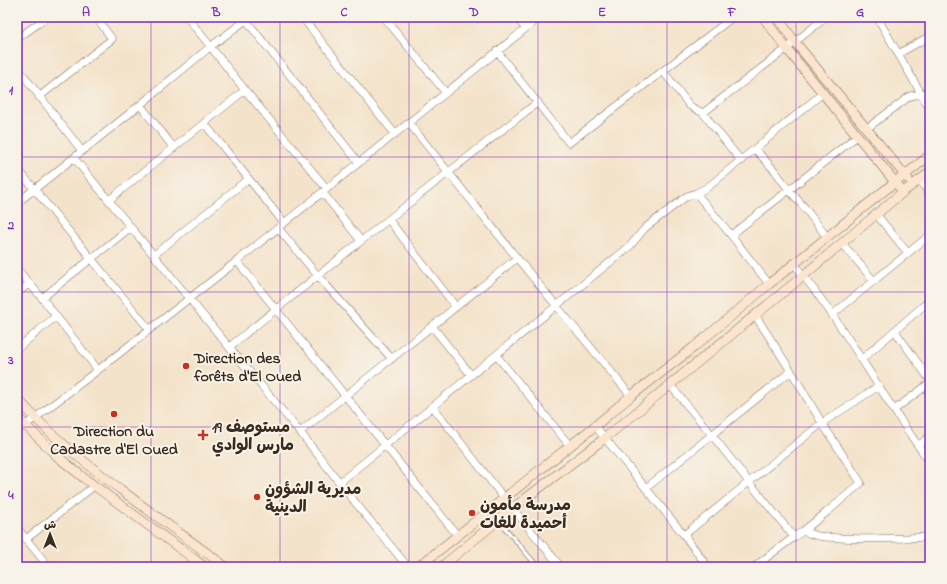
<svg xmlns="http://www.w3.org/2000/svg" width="947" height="584" font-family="'Indie Flower','Playpen Sans Arabic',sans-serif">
<rect width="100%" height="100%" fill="#f7f3e8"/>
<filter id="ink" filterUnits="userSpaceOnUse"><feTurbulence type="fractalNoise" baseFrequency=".025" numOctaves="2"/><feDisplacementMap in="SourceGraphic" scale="8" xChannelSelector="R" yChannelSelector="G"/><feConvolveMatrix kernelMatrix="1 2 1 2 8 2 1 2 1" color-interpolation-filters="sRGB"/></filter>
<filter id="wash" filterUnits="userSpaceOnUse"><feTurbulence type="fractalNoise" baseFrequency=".012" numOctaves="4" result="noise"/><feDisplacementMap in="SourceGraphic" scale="16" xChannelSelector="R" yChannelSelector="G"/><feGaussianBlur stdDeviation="0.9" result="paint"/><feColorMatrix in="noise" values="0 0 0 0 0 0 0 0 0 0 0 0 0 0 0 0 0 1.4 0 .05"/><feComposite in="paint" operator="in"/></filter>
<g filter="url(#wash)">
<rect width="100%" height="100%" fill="#f4e3cb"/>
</g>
<g filter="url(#ink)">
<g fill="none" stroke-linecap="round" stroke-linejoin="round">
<defs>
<path id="lane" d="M499 521 538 567
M526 567 533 561"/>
<path id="street" d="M187 17 245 90 327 189
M302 17 395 134
M384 17 446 93
M516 17 525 28
M877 17 930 109
M246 20 359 163
M17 39 47 17
M497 51 569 143 733 17
M898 54 930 36
M17 67 82 151
M663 71 690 106 703 113 741 161
M39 97 112 39 96 17
M140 105 174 148
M703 113 795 42 826 17
M204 123 284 223
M409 123 517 258 631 396
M866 129 910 96 915 95H921L930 90
M755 149 775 171 789 190 804 207 827 237
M74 158 229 347 300 432 354 501 408 567
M17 168 149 329
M920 179 930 196
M323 193 361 241
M696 193 731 235 769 284
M109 200 245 90
M17 203 140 105 210 47 250 17
M876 214 908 253
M389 220 456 307
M278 228 318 276 392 359
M731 235 789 190 857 136
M842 243 874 281
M154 255 248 179
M237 261 457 535
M794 264C819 294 841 327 862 360 884 394 905 429 930 462
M17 269 42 298 98 370
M17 293 29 284
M42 298 131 227
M755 315 791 371 822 423 879 386
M832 315 930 235
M432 326 471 375
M895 331 930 380
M229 347 361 241 538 102
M17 349 56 316
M496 355 570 446
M862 359 930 300
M670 385 712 435 749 482 684 535
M433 407 504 498 561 567
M894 410 930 383
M595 426 684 535 708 567
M17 431 35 418 98 370 237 261 540 17
M300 432 517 258
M918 446 930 436
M340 482 630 246 645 228 687 196 696 193 708 187 823 93
M646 488 791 371
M17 528 49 567
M803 531C815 537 827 537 839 538 870 540 900 538 930 537
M26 539 94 486
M754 567 794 537 803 531 827 512 861 483 822 423 749 482 794 537"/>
<path id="secondary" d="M763 17 787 49 899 187
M777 17 795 42 908 179
M17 398C47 433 83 462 120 489 155 516 191 541 226 567
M17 417 57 456 84 478 205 567
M418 567 595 426 631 396 694 347 742 307 769 284 794 264 895 182 905 175 930 155
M441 567 513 508 605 438 803 276 842 243 903 192 930 172"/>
</defs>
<use href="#lane" stroke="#7c6b5b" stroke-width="5"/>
<use href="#street" stroke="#7c6b5b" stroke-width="8"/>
<use href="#secondary" stroke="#7c6b5b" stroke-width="10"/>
<use href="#lane" stroke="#fff" stroke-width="3.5"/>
<use href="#street" stroke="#fff" stroke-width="7"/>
<use href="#secondary" stroke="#fbe5cf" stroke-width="9"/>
</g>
</g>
<path fill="none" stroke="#7b2cbf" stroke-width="1" stroke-opacity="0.55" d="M151 17V567M280 17V567M409 17V567M538 17V567M667 17V567M796 17V567M17 157H930M17 292H930M17 427H930"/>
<g fill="#c8321e" stroke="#f7f3e8" stroke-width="1.5">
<circle cx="186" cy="366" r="4"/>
<circle cx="114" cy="414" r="4"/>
<path d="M201 429h4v4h4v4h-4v4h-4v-4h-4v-4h4z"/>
<circle cx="257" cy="497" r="4"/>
<circle cx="472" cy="513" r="4"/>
</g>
<g text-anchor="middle" stroke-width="4" stroke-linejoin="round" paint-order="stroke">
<g font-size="16" font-weight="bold" fill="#3b2a1e" stroke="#f7f3e8" text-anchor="start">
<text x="194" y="363">Direction des<tspan x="194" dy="18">forêts d'El Oued</tspan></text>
<text x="212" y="432">مستوصف 19<tspan x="212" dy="18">مارس الوادي</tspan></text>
<text x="114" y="436" text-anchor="middle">Direction du<tspan x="114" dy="18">Cadastre d'El Oued</tspan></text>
<text x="265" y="494">مديرية الشؤون<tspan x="265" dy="18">الدينية</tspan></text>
<text x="480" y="510">مدرسة مأمون<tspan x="480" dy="18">أحميدة للغات</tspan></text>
</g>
</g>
<rect width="947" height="584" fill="none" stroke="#f7f3e8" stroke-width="44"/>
<g transform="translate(50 534)" stroke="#f7f3e8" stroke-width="3" paint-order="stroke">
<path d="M0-3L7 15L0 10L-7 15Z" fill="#3b2a1e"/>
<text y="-6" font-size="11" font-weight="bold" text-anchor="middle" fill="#3b2a1e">ش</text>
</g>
<rect x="22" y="22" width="903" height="540" fill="none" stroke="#7b2cbf" stroke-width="1.5"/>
<g font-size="13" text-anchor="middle" font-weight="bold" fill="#7b2cbf">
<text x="86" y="16">A</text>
<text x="216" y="16">B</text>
<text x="344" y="16">C</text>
<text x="474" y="16">D</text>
<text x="602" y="16">E</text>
<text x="732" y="16">F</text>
<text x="860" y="16">G</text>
<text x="11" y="94">1</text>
<text x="11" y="229">2</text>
<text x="11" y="364">3</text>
<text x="11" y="499">4</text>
</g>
</svg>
